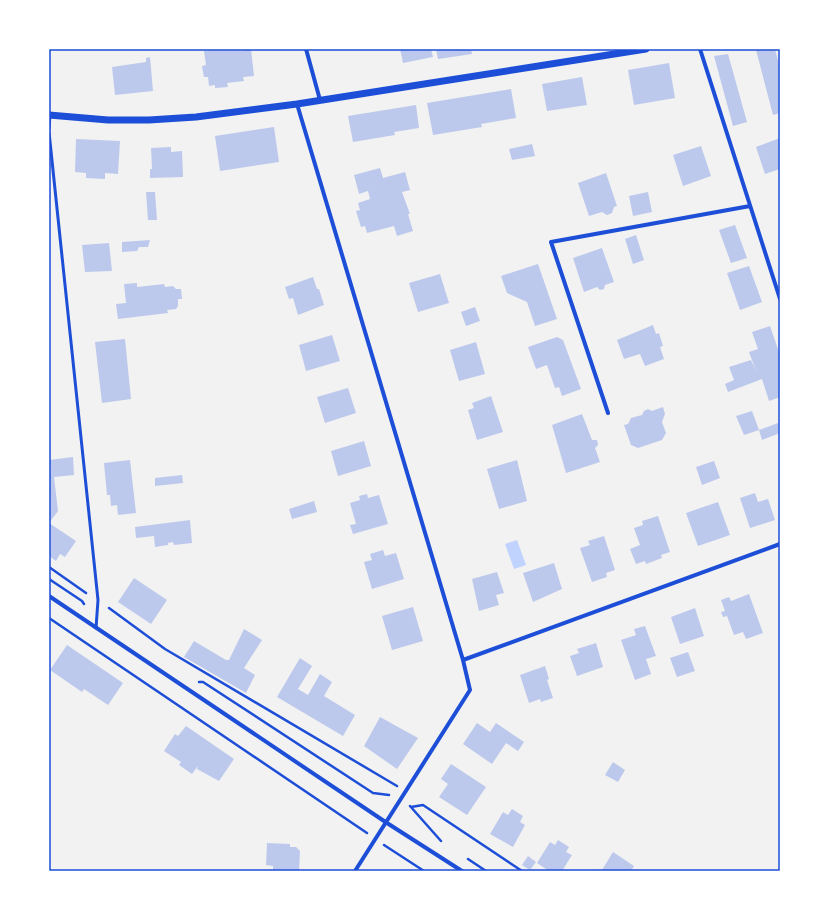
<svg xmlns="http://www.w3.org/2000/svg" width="829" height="920" font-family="'Fira Sans',sans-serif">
<rect width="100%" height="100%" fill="#f2f2f2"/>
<path fill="#bfd3fe" d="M517 540 526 565 514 569 505 544Z"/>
<path fill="#bdc9ec" d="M224 49H239L240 51 251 49 254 76 243 77 244 81 227 83 228 87 215 88V85L209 86 208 77H204L202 66 206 65 204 51Z
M400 49H431L433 57 403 63Z
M436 49H471L472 54 438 59Z
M775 49 780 68V113L773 115 756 50Z
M728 54 747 122 733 126 714 56Z
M150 57 153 91 115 95 112 67 146 62V58Z
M669 63 675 98 634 105 628 70Z
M582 77 587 105 547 111 542 84Z
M511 89 516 118 481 124 482 127 433 135 427 103Z
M416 105 419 128 394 132 395 135 353 142 348 116Z
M274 127 279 162 220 171 215 136Z
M780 138V169L765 174 756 147Z
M76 139 120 141 118 174 105 173V179L86 178V173L75 172Z
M532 144 535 156 512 160 509 149Z
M701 146 711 176 683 186 673 155Z
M171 147V152L182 151 183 177 150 178V169H152L151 148Z
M380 168 383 178 405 172 410 190 402 192 410 214H408L413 231 397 236 394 226 367 233 365 226 361 227 356 211 360 210 358 203 370 199 368 191 359 194 354 175Z
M606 173 617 206 614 207 612 213 607 215 602 212 589 216 578 183Z
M146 192H155L157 220H148Z
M648 192 652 212 633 216 629 196Z
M735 225 747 258 731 263 719 230Z
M636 235 644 260 633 264 625 239Z
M150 240 148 247H139L137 251 122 252V242Z
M109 243 112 271 85 272 82 245Z
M602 248 614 282 605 285 604 289 600 290 597 287 584 292 573 258Z
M538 264 557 319 535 326 527 302 507 293 501 276Z
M749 266 762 302 740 310 727 273Z
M440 274 449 303 418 312 409 283Z
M313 277 317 289H319L324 305 298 315 293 298 289 299 285 287Z
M137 283V287L164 284 165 287 173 286 176 289H181L182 299H178V306L176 309 167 310 168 313 118 319 116 304 126 303 124 284Z
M475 307 480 321 466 326 461 312Z
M653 325 656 334 659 333 663 346 660 347 664 359 645 366 640 354 624 359 617 340Z
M770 326 780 355V397L769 401 762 379 728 392 725 384 734 380 729 367 751 360 756 371 749 352 758 349 752 332Z
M332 335 340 361 306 371 299 345Z
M557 337 563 340 581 389 562 396 559 387 555 388 547 365 536 369 528 347Z
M125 339 131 399 102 403 95 342Z
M476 342 485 374 459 381 450 350Z
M348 388 356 413 325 423 317 397Z
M491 396 503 432 477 440 468 410 474 408 472 403Z
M663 407 665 414 662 422 666 433 662 440 638 448 631 445 624 425 628 424 631 418 642 415 644 411 648 409 652 411Z
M752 411 759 430 778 423 780 433 762 440 759 430 744 435 736 416Z
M582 414 592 440H597L598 445 595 448 600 462 566 473 552 425Z
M364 441 371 466 338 476 331 451Z
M73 457 74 475 54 477 58 511 49 523V460Z
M130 460 136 513 118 515 117 505 111 506 110 495H107L104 463Z
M517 460 527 501 499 509 487 469Z
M714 461 720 478 702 485 696 467Z
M182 475 183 483 155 486V478Z
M755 493 758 502 768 499 775 520 750 528 740 498Z
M367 494 368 498 379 495 388 524 353 534 350 525 356 524 350 503 360 500 359 496Z
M314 501 317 512 292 519 289 509Z
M718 502 730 535 698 546 686 513Z
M658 516 670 552 661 555 662 558 646 564 645 561 636 564 630 549 640 545 634 528 643 525 642 521Z
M190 520 192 543 174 545 173 542 168 543V545L155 547 154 536 136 538 135 527Z
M49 523 76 541 65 557 60 554 56 561 49 556Z
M604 536 615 570 606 573 607 577 592 582 580 548 590 545 588 541Z
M383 550 385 556 396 553 404 579 372 589 364 562 372 560 370 554Z
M554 563 562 589 533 602 523 573Z
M497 572 504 593 496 595 499 605 479 611 472 579Z
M134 578 167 600 151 624 118 602Z
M749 594 763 633 746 639 743 632 734 635 727 616 723 617 721 612 725 611 721 600 729 597 731 601Z
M413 607 423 641 392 650 382 616Z
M695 608 704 636 680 644 671 617Z
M645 626 656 656 646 659 651 674 635 680 621 640 636 635 634 629Z
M244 629 262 640 244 668 255 675 246 693 184 657 194 641 226 660H229Z
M596 643 603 667 577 676 570 656 579 653 577 649Z
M67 645 123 683 108 705 84 689 82 692 50 670Z
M688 652 695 671 677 677 670 658Z
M300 658 312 666 298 689 308 695 320 674 332 682 324 696 355 715 343 736 277 697Z
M545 666 549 679 547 680 553 698 541 702 540 699 529 703 520 675Z
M380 717 418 738 397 769 364 746Z
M477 723 490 732 496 723 524 742 518 751 506 743 492 764 463 744Z
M186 726 234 759 219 781 197 769 198 766 192 774 179 765 181 762 164 751 175 734 178 736Z
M613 762 625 770 618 782 605 775Z
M451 764 486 787 467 815 439 797 448 784 441 779Z
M512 809 523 816 520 822 525 825 513 847 490 834 503 812 508 815Z
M558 840 569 847 566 852 572 855 562 871H549L537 863 550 842 555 845Z
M267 843 290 844V847H296L300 851 299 871H273V866L266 865Z
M613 852 634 866 631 871H598L599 869 602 870Z
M528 856 536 862 530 870 522 865Z"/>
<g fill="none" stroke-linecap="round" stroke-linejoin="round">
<path stroke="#1d4ed8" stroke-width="2.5" d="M49 567 86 593
M49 579 82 601 84 604
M109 608 165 649 397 786
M49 618 367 833
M199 682H203L373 793 389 795
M410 806 441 841
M411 807 423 805 522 871
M384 845 424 871
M468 859 486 871"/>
<path stroke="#1d4ed8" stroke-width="3" d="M49 129 50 115
M49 132 98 600 96 628"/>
<path stroke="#1d4ed8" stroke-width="4" d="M306 49 320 100
M700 49 780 299
M297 104 463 660 470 690 355 871
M608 413 551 242 750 206
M49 596 387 823 462 871
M463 660 780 544"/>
<path stroke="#1d4ed8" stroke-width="7" d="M49 115 108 120H149L196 117 297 104 646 49"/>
</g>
<rect width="829" height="920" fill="none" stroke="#ffffff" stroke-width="100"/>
<rect x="50" y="50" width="729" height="820" fill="none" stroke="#1d4ed8" stroke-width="1.5"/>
</svg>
